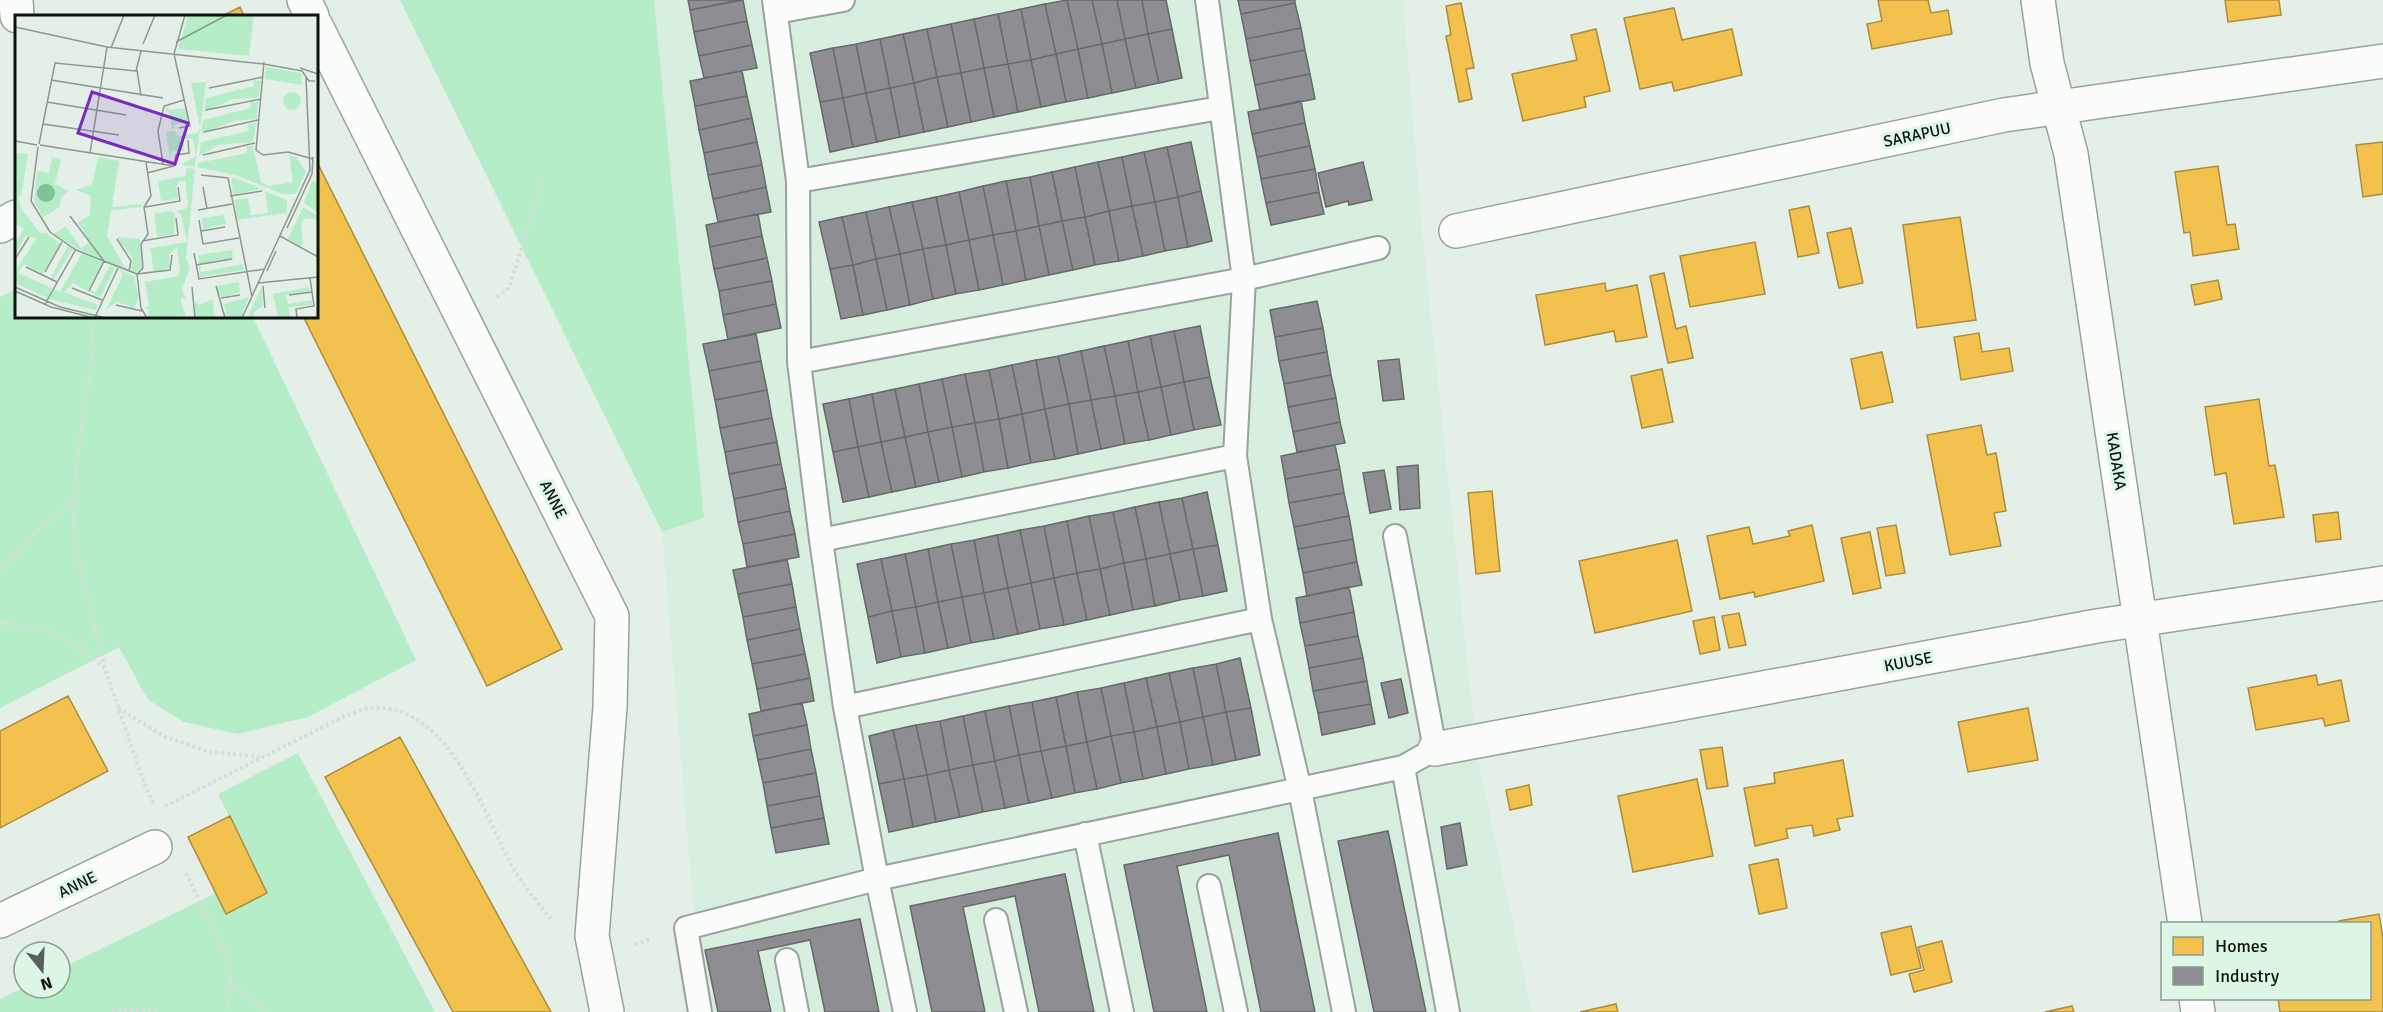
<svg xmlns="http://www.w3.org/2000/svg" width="2383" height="1012" font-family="Signika,sans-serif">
<rect width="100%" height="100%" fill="#e4f0e7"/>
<path fill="#d8efdf" d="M654 0H1403L1422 229 1477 754 1532 1012H702L662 532 704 518Z"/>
<path fill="#b6edc9" d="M400 0H654L704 518 662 532Z
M16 289V316L253 317 416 660 308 717 238 734 184 722 148 700 119 647 0 708V297Z
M298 753 435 1012H0V999L24 987 60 988V969L216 893 226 913 267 894 218 794Z"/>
<path fill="#f2c14e" stroke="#ad8d3b" stroke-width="1.5" d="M1878 0H1928L1931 13 1948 10 1952 34 1872 49 1867 24 1882 21Z
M2225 0H2279L2281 15 2228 22Z
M1461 3 1474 68 1466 69 1472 99 1459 102 1446 36 1451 35 1446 6Z
M240 7 244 16H222Z
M1674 8 1682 40 1732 29 1742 75 1674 91 1672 82 1640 89 1624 18Z
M1596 29 1610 91 1584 97 1586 107 1523 121 1512 74 1577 60 1571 35Z
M2383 142V194L2363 197 2356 145Z
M316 160 562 649 487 686 303 316H316Z
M2218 166 2227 225 2235 224 2239 249 2193 256 2190 232 2184 233 2175 172Z
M1809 206 1819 253 1798 257 1789 210Z
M1960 217 1976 320 1917 328 1903 225Z
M1851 228 1863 283 1839 288 1827 233Z
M1755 242 1765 294 1690 307 1680 256Z
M1664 273 1676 329 1686 326 1693 358 1668 363 1650 276Z
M2218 280 2222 299 2195 305 2191 285Z
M1605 283 1606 291 1637 285 1647 337 1616 342 1614 331 1545 345 1536 295Z
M1979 333 1982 352 2009 348 2013 371 1961 380 1954 337Z
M1882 352 1893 402 1861 409 1851 359Z
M1662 369 1673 422 1642 428 1631 376Z
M2259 399 2269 466 2275 465 2284 517 2234 524 2226 473 2215 475 2205 407Z
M1981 425 1987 455 1996 453 2006 511 1994 513 2001 546 1950 555 1927 435Z
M1492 491 1500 571 1476 574 1468 493Z
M2338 512 2341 539 2316 542 2313 515Z
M1812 525 1824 581 1755 597 1754 592 1720 599 1707 536 1749 527 1753 544 1790 536 1788 531Z
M1896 525 1905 573 1886 576 1877 528Z
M1870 532 1881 588 1853 594 1841 538Z
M1677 540 1692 611 1595 633 1579 561Z
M1739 613 1746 645 1729 648 1722 616Z
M1714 617 1720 650 1700 654 1693 621Z
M2316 675 2318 685 2341 680 2349 721 2325 726 2323 718 2256 730 2248 688Z
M68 696 108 771 0 828V731Z
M2028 708 2038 760 1968 772 1958 722Z
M400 737 551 1012H453L325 777Z
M1722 747 1728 786 1707 789 1700 750Z
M1843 760 1853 816 1837 819 1840 830 1814 836 1812 825 1786 829 1788 838 1755 846 1744 788 1775 783 1774 773Z
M1697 779 1713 856 1633 872 1618 796Z
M1529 785 1532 805 1510 810 1506 790Z
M230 816 267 893 226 914 188 837Z
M1778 859 1787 908 1759 914 1749 865Z
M2379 914 2383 938V1012H2280L2278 998H2370V924H2339V921Z
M1911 926 1921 968 1891 975 1881 933Z
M1942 941 1952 982 1914 992 1909 974 1924 970 1918 947Z
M1616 1004 1618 1012H1580Z
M2072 1006 2074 1012H2045Z"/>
<path fill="#8d8d92" stroke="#66696a" stroke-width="1.5" d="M688 0H740L690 10Z
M743 0 747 21 694 32 690 10Z
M1067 0H1092L1102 44 1078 49Z
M1067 0 1078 49 1056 54 1045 4Z
M1092 0H1117L1125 39 1102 44Z
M1117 0H1142L1148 34 1125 39Z
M1142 0H1166L1172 29 1148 34Z
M1238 0H1295V3L1241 14Z
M1295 3 1301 28 1246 39 1241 14Z
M1045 4 1056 54 1031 60 1021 9Z
M1021 9 1031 60 1008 64 998 14Z
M998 14 1008 64 984 68 974 19Z
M974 19 984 68 961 73 951 24Z
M747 21 752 45 699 56 694 32Z
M951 24 961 73 937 77 927 29Z
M1301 28 1305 50 1250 61 1246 39Z
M927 29 937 77 914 83 903 34Z
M1172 29 1182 78 1159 83 1148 34Z
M903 34 914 83 890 88 880 39Z
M1148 34 1159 83 1136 88 1125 39Z
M880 39 890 88 866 93 856 44Z
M1125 39 1136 88 1112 93 1102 44Z
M856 44 866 93 843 98 833 48Z
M1102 44 1112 93 1088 98 1078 49Z
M752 45 757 68 704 78 699 56Z
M833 48 843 98 820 102 810 53Z
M1078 49 1088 98 1066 102 1056 54Z
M1305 50 1310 74 1255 85 1250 61Z
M1056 54 1066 102 1041 107 1031 60Z
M1031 60 1041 107 1018 112 1008 64Z
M1008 64 1018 112 994 117 984 68Z
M984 68 994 117 971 122 961 73Z
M742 71 747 96 695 106 690 81Z
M961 73 971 122 948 127 937 77Z
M1310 74 1315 99 1260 110 1255 85Z
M937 77 948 127 924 132 914 83Z
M914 83 924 132 900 137 890 88Z
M890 88 900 137 877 142 866 93Z
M866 93 877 142 853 147 843 98Z
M747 96 752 118 699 130 695 106Z
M843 98 853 147 830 152 820 102Z
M1301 101 1305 123 1252 134 1248 112Z
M752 118 757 142 704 153 699 130Z
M1305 123 1310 146 1257 157 1252 134Z
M757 142 762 165 708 175 704 153Z
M1191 142 1201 191 1178 197 1167 147Z
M1310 146 1315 169 1261 179 1257 157Z
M1167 147 1178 197 1155 202 1144 152Z
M1144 152 1155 202 1132 206 1122 157Z
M1122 157 1132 206 1109 211 1098 162Z
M1098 162 1109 211 1085 217 1075 167Z
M1363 162 1372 200 1349 205 1348 201 1326 207 1318 173Z
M762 165 766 187 713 199 708 175Z
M1075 167 1085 217 1062 221 1052 172Z
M1315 169 1319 192 1266 203 1261 179Z
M1052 172 1062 221 1039 226 1030 177Z
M1030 177 1039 226 1016 231 1006 181Z
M1006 181 1016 231 993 235 983 186Z
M983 186 993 235 969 240 959 192Z
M766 187 771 212 718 222 713 199Z
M1201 191 1212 241 1188 247 1178 197Z
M959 192 969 240 946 245 936 197Z
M1319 192 1324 214 1271 225 1266 203Z
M936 197 946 245 923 249 912 202Z
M1178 197 1188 247 1165 251 1155 202Z
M912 202 923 249 900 254 889 207Z
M1155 202 1165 251 1143 256 1132 206Z
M1132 206 1143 256 1119 261 1109 211Z
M889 207 900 254 876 259 866 212Z
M1109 211 1119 261 1095 265 1085 217Z
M866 212 876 259 853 265 842 217Z
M758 214 762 236 710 247 706 225Z
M842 217 853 265 830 269 819 222Z
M1085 217 1095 265 1073 270 1062 221Z
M1062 221 1073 270 1049 275 1039 226Z
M1039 226 1049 275 1026 280 1016 231Z
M1016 231 1026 280 1003 285 993 235Z
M993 235 1003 285 979 290 969 240Z
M762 236 767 258 714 269 710 247Z
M969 240 979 290 956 294 946 245Z
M946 245 956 294 933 299 923 249Z
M923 249 933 299 910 305 900 254Z
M900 254 910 305 887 310 876 259Z
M767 258 772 281 719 291 714 269Z
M876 259 887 310 863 315 853 265Z
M853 265 863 315 841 319 830 269Z
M772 281 776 304 723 315 719 291Z
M1317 301 1323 328 1275 337 1270 310Z
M776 304 781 328 728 339 723 315Z
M1200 326 1210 377 1184 382 1174 331Z
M1323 328 1327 352 1279 361 1275 337Z
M1174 331 1184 382 1161 387 1150 336Z
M756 334 761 361 709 371 703 344Z
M1150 336 1161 387 1138 392 1128 341Z
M1128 341 1138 392 1115 396 1104 346Z
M1104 346 1115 396 1091 400 1081 351Z
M1081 351 1091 400 1069 404 1058 356Z
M1327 352 1331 375 1284 384 1279 361Z
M1058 356 1069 404 1045 409 1036 360Z
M1399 359 1404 399 1383 401 1378 361Z
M1036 360 1045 409 1022 414 1012 365Z
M761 361 767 390 715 400 709 371Z
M1012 365 1022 414 999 419 989 370Z
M989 370 999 419 975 423 965 374Z
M965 374 975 423 952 427 942 379Z
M1331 375 1336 398 1288 407 1284 384Z
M1210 377 1221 425 1194 430 1184 382Z
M942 379 952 427 928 432 919 384Z
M1184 382 1194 430 1171 435 1161 387Z
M919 384 928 432 905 437 895 389Z
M1161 387 1171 435 1149 440 1138 392Z
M895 389 905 437 881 442 872 394Z
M767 390 772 418 720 428 715 400Z
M1138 392 1149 440 1125 444 1115 396Z
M872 394 881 442 858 447 849 399Z
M1115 396 1125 444 1101 449 1091 400Z
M1336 398 1340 422 1293 432 1288 407Z
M849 399 858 447 833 452 823 404Z
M1091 400 1101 449 1078 454 1069 404Z
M1069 404 1078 454 1055 459 1045 409Z
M1045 409 1055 459 1031 463 1022 414Z
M1022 414 1031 463 1008 468 999 419Z
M772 418 777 442 725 452 720 428Z
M999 419 1008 468 984 472 975 423Z
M1340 422 1345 443 1297 452 1293 432Z
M975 423 984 472 962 477 952 427Z
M952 427 962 477 939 482 928 432Z
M928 432 939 482 916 487 905 437Z
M905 437 916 487 892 492 881 442Z
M777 442 781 464 729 474 725 452Z
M881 442 892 492 869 497 858 447Z
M1335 445 1340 469 1285 479 1281 456Z
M858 447 869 497 843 502 833 452Z
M781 464 786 488 734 499 729 474Z
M1418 465 1420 508 1400 510 1397 467Z
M1340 469 1344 493 1289 503 1285 479Z
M1384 470 1391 509 1370 513 1363 473Z
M786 488 790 511 738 522 734 499Z
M1207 492 1218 545 1193 549 1182 498Z
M1344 493 1349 516 1294 527 1289 503Z
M1182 498 1193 549 1170 554 1159 502Z
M1159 502 1170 554 1146 559 1135 507Z
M1135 507 1146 559 1124 563 1113 512Z
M790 511 795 534 743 544 738 522Z
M1113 512 1124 563 1100 569 1089 516Z
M1089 516 1100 569 1077 573 1067 521Z
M1349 516 1353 539 1298 549 1294 527Z
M1067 521 1077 573 1054 578 1044 526Z
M1044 526 1054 578 1031 583 1020 530Z
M1020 530 1031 583 1008 588 997 535Z
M795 534 799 557 747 567 743 544Z
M997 535 1008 588 984 593 974 540Z
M1353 539 1357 562 1303 573 1298 549Z
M974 540 984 593 962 597 951 544Z
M951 544 962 597 938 602 928 549Z
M1218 545 1227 591 1203 596 1193 549Z
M928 549 938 602 916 607 905 554Z
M1193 549 1203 596 1180 600 1170 554Z
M905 554 916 607 892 611 881 559Z
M1170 554 1180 600 1155 606 1146 559Z
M881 559 892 611 868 617 857 564Z
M1146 559 1155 606 1133 610 1124 563Z
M787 560 792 584 738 594 733 570Z
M1357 562 1362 585 1307 596 1303 573Z
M1124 563 1133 610 1110 615 1100 569Z
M1100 569 1110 615 1087 620 1077 573Z
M1077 573 1087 620 1064 625 1054 578Z
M1054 578 1064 625 1040 629 1031 583Z
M1031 583 1040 629 1018 634 1008 588Z
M792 584 796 607 743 617 738 594Z
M1349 587 1354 612 1300 623 1296 598Z
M1008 588 1018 634 994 639 984 593Z
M984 593 994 639 971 643 962 597Z
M962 597 971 643 948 648 938 602Z
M938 602 948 648 925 653 916 607Z
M796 607 800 629 747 640 743 617Z
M916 607 925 653 901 657 892 611Z
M892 611 901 657 877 663 868 617Z
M1354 612 1358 636 1305 646 1300 623Z
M800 629 805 654 752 664 747 640Z
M1358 636 1363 658 1309 668 1305 646Z
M805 654 810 678 757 689 752 664Z
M1240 658 1251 708 1226 712 1216 664Z
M1363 658 1367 681 1313 691 1309 668Z
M1216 664 1226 712 1203 717 1193 668Z
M1193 668 1203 717 1180 722 1169 673Z
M1169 673 1180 722 1157 727 1146 678Z
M810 678 814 701 761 711 757 689Z
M1146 678 1157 727 1134 732 1124 683Z
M1401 679 1408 713 1389 718 1381 683Z
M1367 681 1371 704 1318 713 1313 691Z
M1124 683 1134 732 1111 736 1101 688Z
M1101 688 1111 736 1087 742 1077 692Z
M1077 692 1087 742 1066 746 1056 697Z
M1056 697 1066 746 1041 751 1032 702Z
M1032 702 1041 751 1019 755 1009 706Z
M802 703 807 725 753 736 749 714Z
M1371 704 1375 724 1322 735 1318 713Z
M1009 706 1019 755 995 761 985 711Z
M1251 708 1260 755 1236 760 1226 712Z
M985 711 995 761 973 765 963 716Z
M1226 712 1236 760 1213 765 1203 717Z
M963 716 973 765 949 770 940 721Z
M1203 717 1213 765 1189 769 1180 722Z
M940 721 949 770 927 775 916 725Z
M1180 722 1189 769 1166 774 1157 727Z
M807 725 811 749 758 760 753 736Z
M916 725 927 775 904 779 893 730Z
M1157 727 1166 774 1143 779 1134 732Z
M893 730 904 779 879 784 869 736Z
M1134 732 1143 779 1121 783 1111 736Z
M1111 736 1121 783 1097 789 1087 742Z
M1087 742 1097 789 1075 793 1066 746Z
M1066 746 1075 793 1052 798 1041 751Z
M811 749 816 773 763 783 758 760Z
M1041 751 1052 798 1029 803 1019 755Z
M1019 755 1029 803 1005 808 995 761Z
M995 761 1005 808 983 812 973 765Z
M973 765 983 812 960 817 949 770Z
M949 770 960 817 936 822 927 775Z
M816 773 820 796 767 806 763 783Z
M927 775 936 822 913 827 904 779Z
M904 779 913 827 889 832 879 784Z
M820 796 824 818 771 828 767 806Z
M824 818 829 844 776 853 771 828Z
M1460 823 1467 865 1447 869 1441 827Z
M1388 831 1426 1012H1374L1338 841Z
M1278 833 1315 1012H1261L1229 855 1177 866 1207 1012H1154L1124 865Z
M1065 874 1094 1012H1039L1015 896 963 907 985 1012H932L910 906Z
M860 919 879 1012H825L810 940 758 951 771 1012H718L705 950Z"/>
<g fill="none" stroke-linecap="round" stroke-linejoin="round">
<defs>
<path id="lane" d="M774 0 798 181 799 362 821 540 845 707 877 879 905 1012
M1207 0 1244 279 1235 456 1260 619 1300 790 1344 1012
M776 12 843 0
M798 181 1220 108
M799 362 1244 279 1378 248
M821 540 1235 456
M845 707 1260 619
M1403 767 1448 1012
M1085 834 1122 1012
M1209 886 1236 1012
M996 920 1016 1012
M787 960 797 1012
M700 1012 686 928 877 879 1403 767 1435 749 1395 536"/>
<path id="street" d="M16 0 17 16
M304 0 312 16
M2038 0 2047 63 2071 154 2185 924
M316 26 612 616 610 707 592 936 607 1012
M0 226 16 217
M1456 231 2004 115 2383 61
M1435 749 2097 626 2383 583
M0 921 155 847
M2196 998 2198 1012"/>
</defs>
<use href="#lane" stroke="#99a39c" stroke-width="26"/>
<use href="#street" stroke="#99a39c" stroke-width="36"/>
<path stroke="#d9ddda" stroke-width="4" stroke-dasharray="3 3" stroke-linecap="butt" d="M497 297 509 288 544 178
M90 316 93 352 76 468 73 535 105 669 145 786 155 806
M0 570 49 520 75 502
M0 622 51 632 79 647 104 668
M118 708 165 737 209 752 261 757
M165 806 343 717C352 714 363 708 373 708 451 704 484 817 515 871 525 888 539 904 551 919
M186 873 230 964 228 1012
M635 944 650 939
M230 983 268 1012
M112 1010 157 1012"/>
<use href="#lane" stroke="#fbfdfb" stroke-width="22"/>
<use href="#street" stroke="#fbfdfb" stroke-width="33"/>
</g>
<g text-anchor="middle" stroke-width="6" stroke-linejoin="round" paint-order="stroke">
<g font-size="16" fill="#0b140e" stroke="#def6e5">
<text transform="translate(1917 134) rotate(-12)" y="6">SARAPUU</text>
<text transform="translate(2117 461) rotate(81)" y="6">KADAKA</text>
<text transform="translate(554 499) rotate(63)" y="6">ANNE</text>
<text transform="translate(1908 661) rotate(-11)" y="6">KUUSE</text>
<text transform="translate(77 884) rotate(-26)" y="6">ANNE</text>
</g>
</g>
<g transform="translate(15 15)">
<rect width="303" height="303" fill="#e4f0e7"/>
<path d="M173 0H239L234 41 163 34ZM251 52 286 58 287 70 250 64ZM238 65 246 66 243 83 218 84 189 97 191 83 239 71ZM191 67 180 152 166 150 181 141 178 124H169V136H157L155 145 151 117 160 116 164 121 182 118 185 113 176 68ZM268 86a9 9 0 1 1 18 0a9 9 0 1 1-18 0ZM236 87H243L242 104 219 106 186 119 188 105 236 93ZM151 91 155 95 171 93 174 108 161 109 157 115 155 98 150 97ZM241 108 238 127 204 130 184 141 186 127 234 116 233 109ZM232 131H238L246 167 254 171 278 167 274 140 281 142 291 157 281 179H268L220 160 182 152 183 148 232 138ZM0 138 13 139 6 181H3L7 195 25 218H31L45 229 28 259 9 249 3 258 37 273 32 283 0 268V256L22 223 10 221 0 241V228L9 214 0 209ZM37 142 46 145 40 169 54 176 46 182 45 192 28 202 19 187 22 156 34 158ZM83 142 104 146 97 192 126 189V192L96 196 92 221 110 252 116 255 118 244 102 222 125 224 127 253 119 258 61 233 39 219 51 211 66 233 71 230 74 225 63 208 75 200 76 181 61 175 77 169ZM171 153 180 154 171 243 175 253 167 274 171 285 166 282V286L171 301 133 303 134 295 129 292 134 291 130 267 163 261 165 256 162 232 154 240 155 253 139 257 135 233 172 227 166 199 161 196 171 194 173 189 170 166H164L161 173 163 184 146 186 143 166 171 161ZM216 162 241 171 245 174 218 180ZM297 166 303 168V198L289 188ZM250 176 272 185V198L222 205 219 185 233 183 236 200 253 198ZM288 192 303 201V205L290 203 286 209 288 229 285 231 273 224ZM156 196 160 198 159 219 142 222 139 199ZM209 200 211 209 188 214 187 203ZM53 231 58 234 39 264 36 262ZM217 235 218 243 185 250 186 257 228 249 229 255 185 262 183 240ZM67 238 88 247 74 275 81 277 95 250 100 253 85 283 58 268 49 277 83 290 81 295 33 284 39 274 45 277ZM104 254 119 261 124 282 119 293 102 287 91 294 108 260ZM224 267 225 277 208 282 203 279 201 271ZM247 272 248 291 239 297 240 303H232ZM294 272 295 276 271 280 273 289 297 285V290L274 292 275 303H263L258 279ZM234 282 226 303 211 301 209 289ZM198 284 199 303H180V286L183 290Z" fill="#b6edc9"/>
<path d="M22 178a9 9 0 1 1 18 0a9 9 0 1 1-18 0Z" fill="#7fc299"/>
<path fill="none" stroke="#8d9890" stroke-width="1.5" d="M0 12 92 32 249 49 287 56 294 66H300M161 27 212 0M128 29 140 0M96 33 109 0M249 47 241 135 248 140 273 137 298 144M285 53 303 59M122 55 126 81M36 65 148 83M194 73 248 62M32 87 111 100M191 95 246 84M28 109 104 120M164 113 175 111 159 39 170 0M189 117 243 105M0 126 22 130M24 129 40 48 121 56 126 36M25 130 159 151M23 132 16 186 35 217 61 235 122 259 128 253 126 229 133 219 129 192 136 181 131 147M75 138 92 32M188 140 240 128M148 149 143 116 149 91 169 85M159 151 161 140 174 138 173 125M132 158 159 151M186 160 213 163 237 282M188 172 192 194M215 181 247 176M130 192 165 186 163 172M183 195 217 189M55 201 89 246 74 276M184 205 188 229 224 223M272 213 297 159 298 142M186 216 210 212M265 221 303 242M102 224 116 246 114 256M127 226 163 220 161 203M179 238 184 264 250 254M0 244 14 222M181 250 217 244M11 252 42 267M252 256 261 236M30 257 47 227M243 268 303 262M201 271 210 303M248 271 250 293M0 272 45 292 91 303M177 272 180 303M57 273 87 285M0 276 36 292 79 303M274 280 297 277M206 283 225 280M30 289 61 234M101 290 127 296M80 302 103 253M132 303 126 293 122 259 155 255 157 240M227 303 295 155 291 62M282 303 281 294 299 291 295 263"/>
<path fill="#7b2cbf" fill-opacity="0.15" stroke="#7b2cbf" stroke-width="3" d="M77 77 173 108 160 149 63 118Z"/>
<rect width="303" height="303" fill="none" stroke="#0b140e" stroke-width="3"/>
</g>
<rect x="2161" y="922" width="210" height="78" fill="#def6e5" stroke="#8a9c8f" stroke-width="1.5"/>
<rect x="2173" y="937" width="30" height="18" fill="#f2c14e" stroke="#8a9c8f" stroke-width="1.5"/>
<text x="2215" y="952" font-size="18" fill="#0b140e">Homes</text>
<rect x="2173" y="967" width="30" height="18" fill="#8d8d92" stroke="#8a9c8f" stroke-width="1.5"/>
<text x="2215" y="982" font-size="18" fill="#0b140e">Industry</text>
<g transform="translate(42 970) rotate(162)"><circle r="28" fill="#def6e5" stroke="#8a9c8f" stroke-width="1.5"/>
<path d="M0-4.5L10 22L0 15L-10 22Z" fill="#57615a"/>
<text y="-9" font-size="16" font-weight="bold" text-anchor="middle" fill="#0b140e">N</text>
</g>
</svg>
